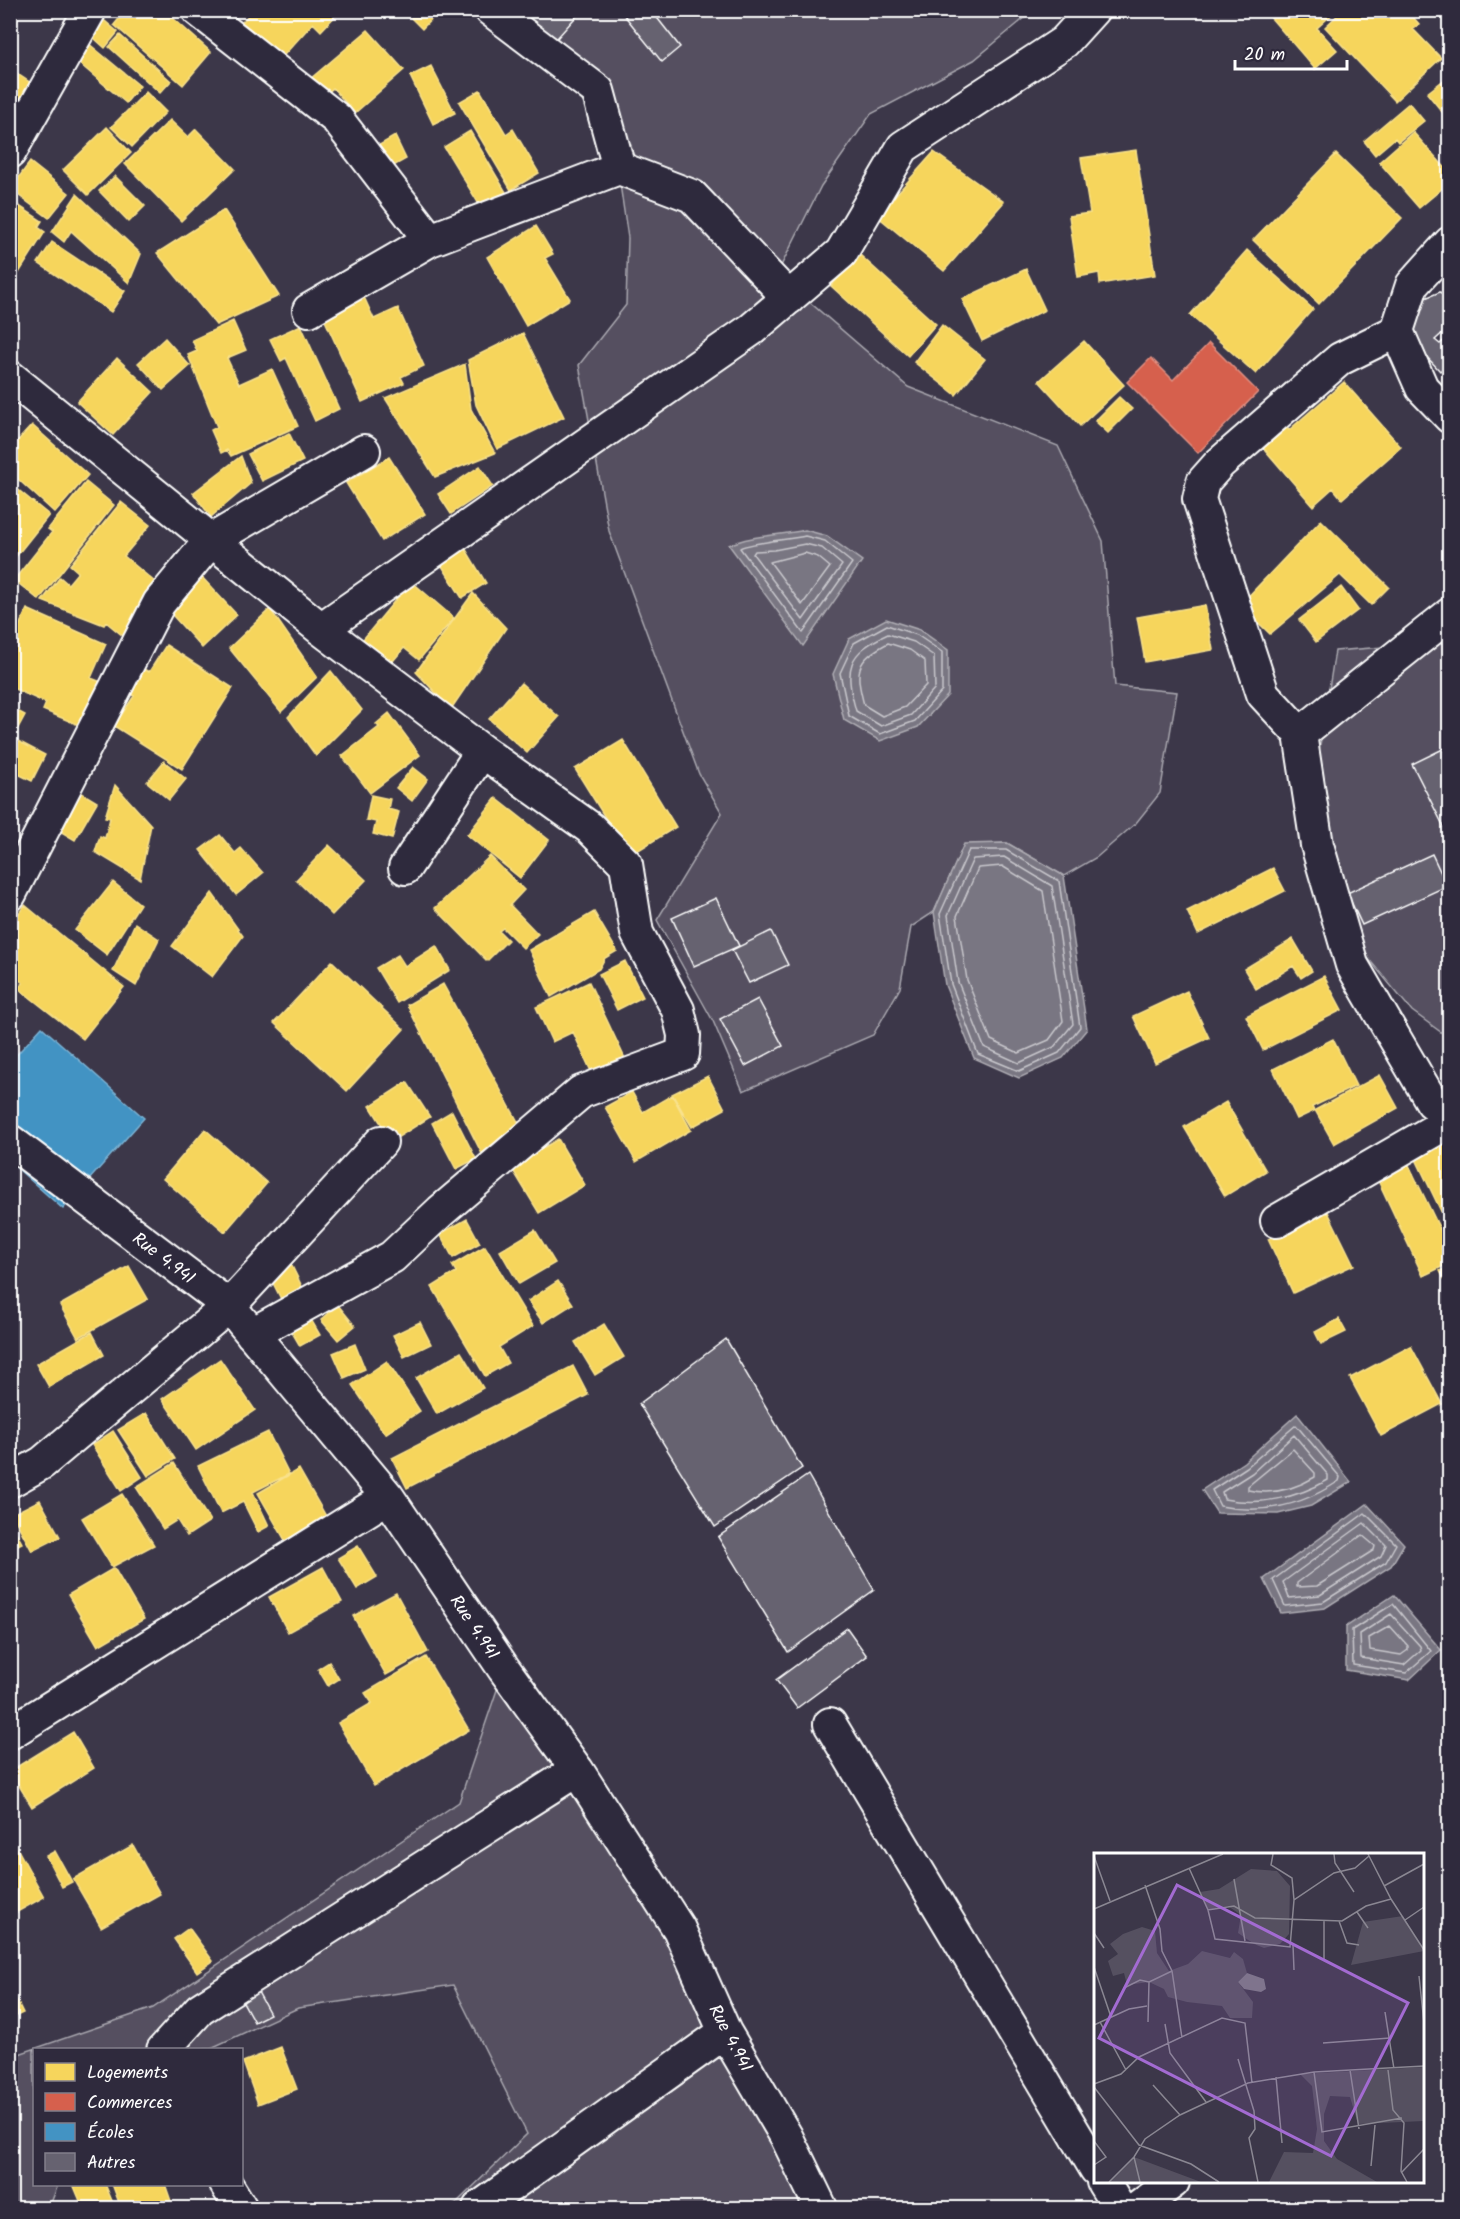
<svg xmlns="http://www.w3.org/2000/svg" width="1460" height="2219" font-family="Kalam,sans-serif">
<rect width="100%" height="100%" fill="#3c3749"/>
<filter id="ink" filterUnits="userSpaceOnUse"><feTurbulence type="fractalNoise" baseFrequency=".0167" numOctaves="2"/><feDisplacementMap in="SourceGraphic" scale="12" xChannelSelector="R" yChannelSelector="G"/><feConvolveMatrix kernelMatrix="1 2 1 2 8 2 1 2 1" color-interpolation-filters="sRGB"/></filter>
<g filter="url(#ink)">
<path fill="#555060" stroke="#aaa8b0" stroke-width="1.5" d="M516 10 1033 11 974 60 871 114 821 186 777 274 908 387 1058 446 1103 541 1115 686 1177 692 1160 793 1136 823 1097 857 1064 876 1007 843 964 845 934 912 911 927 900 988 873 1035 743 1091 713 1021 657 920 722 813 699 774 609 531 579 365 626 305 628 238 617 164 596 116 558 75Z
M1449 629V1038L1412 1011 1327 909 1309 814 1335 651 1432 643Z
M504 1669 577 1770 821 2208H451L527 2134 453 1985 298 2008 209 2049 34 2050V2184L58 2185 49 2208H11L10 2057 153 2008 459 1802Z"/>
<path fill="#797682" stroke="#afadb4" stroke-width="1.5" d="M805 530 827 536 862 561 803 646 729 545C752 535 779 536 805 530Z
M886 619 920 630 948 650V695L918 727 880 741 844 720 833 674 849 639Z
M1007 843 1064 876 1087 1029 1063 1058 1019 1078 974 1058 945 985 934 912 964 844Z
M1297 1414 1351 1482 1311 1506 1278 1514 1217 1513 1202 1490 1244 1462Z
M1367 1504 1404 1544 1391 1566 1325 1608 1281 1613 1264 1579Z
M1394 1595 1441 1650 1409 1680 1346 1670V1627Z"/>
<path fill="#f6d55c" stroke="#f9e28d" stroke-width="1.5" d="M126 10H164L211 52 183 85 114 25Z
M253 10H338L339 12 321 31 313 23 275 65 236 29Z
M403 10H440L422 29Z
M1264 10H1337L1317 28 1337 50 1315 69Z
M1343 10H1407L1419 24 1413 29 1441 58 1395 101 1325 27Z
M99 16 118 32 105 48 86 31Z
M368 30 404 70 355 113 333 88 325 95 310 79Z
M120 35 171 81 160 93 109 47Z
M82 38 140 86 126 103 68 54Z
M431 66 455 113 433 124 410 76Z
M10 69 37 87 21 110 10 103Z
M1450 75V108L1443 113 1427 93Z
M480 90 506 134 513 129 539 173 511 190 459 102Z
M146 92 166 112 132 147 111 127Z
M1409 103 1424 121 1398 142 1395 138 1375 155 1364 141Z
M170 120 188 137 196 129 235 169 181 221 125 164Z
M107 127 131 153 88 195 63 170Z
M470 131 510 199 485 214 444 147Z
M1413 132 1450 173V182L1419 208 1379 162Z
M395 136 406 159 388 169 376 147Z
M1136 150 1155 275 1100 284 1099 273 1078 277 1069 216 1090 213 1081 158Z
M934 152 1004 202 944 271 877 216Z
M1336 154 1402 218 1319 304 1253 240Z
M30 162 69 193 49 218 10 189Z
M115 176 145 206 129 222 99 191Z
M77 194 141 254 129 283 71 231 64 242 52 232Z
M10 200 42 221 38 227 45 232 10 287Z
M224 210 279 296 216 325 157 253Z
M536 226 553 254 545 258 570 299 526 326 487 257Z
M52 242 125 291 111 312 38 263Z
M1247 250 1313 309 1256 374 1190 315Z
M860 255 936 324 908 356 831 286Z
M1026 269 1045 310 982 341 962 299Z
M364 297 374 319 398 308 424 366 401 377 404 383 362 402 323 316Z
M233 321 246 350 227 358 239 384 272 369 298 426 231 456 227 450 221 453 211 430 217 427 188 355 197 351 192 340Z
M301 325 339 409 315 421 286 358 281 361 270 339Z
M942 325 985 359 956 395 914 362Z
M523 333 564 417 497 449 476 405 468 360Z
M165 338 190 366 163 390 138 363Z
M1084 341 1124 385 1080 426 1039 381Z
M117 358 153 392 113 435 77 402Z
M465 364 471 409 495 453 435 477 385 398Z
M1344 382 1401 447 1342 499 1333 488 1313 506 1260 444 1284 424 1289 430Z
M1119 397 1132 409 1108 433 1095 421Z
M32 425 88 475 55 513 10 472V449Z
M289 433 303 461 262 481 248 454Z
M241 456 251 483 211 517 193 493Z
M389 457 425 514 382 541 346 483Z
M480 466 493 486 451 514 438 494Z
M86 482 114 505 39 600 14 580 52 532 48 529Z
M10 483 49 515 10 564Z
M121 502 150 525 124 556 162 588 123 636 106 622 104 625 42 601 60 577 68 584 78 572 70 565Z
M1321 520 1389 587 1371 605 1340 575 1270 634 1240 605Z
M462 543 486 583 462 598 437 558Z
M199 574 237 615 202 648 164 606Z
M411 581 454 618 419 660 404 648 388 667 360 643Z
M1341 587 1358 610 1316 642 1299 620Z
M473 593 506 628 451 709 416 672Z
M1205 605 1213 650 1145 662 1137 617Z
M27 609 106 644 91 678 101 682 81 726 43 710 46 703 10 687V645Z
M270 609 317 677 281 712 229 648Z
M166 645 233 688 182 769 114 726 134 696 125 691 140 667 149 672Z
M331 671 362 710 316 756 288 717Z
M521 683 559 717 527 753 489 719Z
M10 707 25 715 10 743Z
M389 713 420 755 370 793 342 756 379 727 376 724Z
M16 740 45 755 32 781 10 770V753Z
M623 740 676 827 629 856 575 769Z
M164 761 186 779 169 800 147 782Z
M413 767 428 779 412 801 396 788Z
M115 785 151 825 140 879 95 852 100 836 105 838 110 818 105 817Z
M72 787 97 802 75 840 53 827Z
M371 795 390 799 388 809 399 812 392 839 373 834 376 822 366 820Z
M496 798 549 840 520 878 467 835Z
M220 835 235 853 241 848 263 873 236 895 200 850Z
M329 845 366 880 332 915 296 880Z
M490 856 524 890 510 905 538 934 523 948 503 928 499 931 508 940 487 961 435 908Z
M1273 868 1285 891 1198 934 1187 911Z
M113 882 140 904 107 955 75 930Z
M212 893 243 936 212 977 172 946Z
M25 905 124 987 83 1039 18 988 23 983 10 973V924Z
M594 912 617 951 605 958 599 969 551 997 529 950Z
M135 923 159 939 136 986 113 971Z
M1293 939 1312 971 1301 978 1293 966 1256 989 1244 969Z
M436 946 450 970 397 1003 376 968 398 955 405 966Z
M332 961 404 1029 347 1091 274 1023Z
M625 961 643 997 617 1010 599 974Z
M1324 976 1342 1010 1263 1050 1246 1016Z
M589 982 628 1065 595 1080 573 1032 552 1042 536 1007Z
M443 984 523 1131 482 1154 407 1005Z
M1187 991 1209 1038 1155 1063 1133 1016Z
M1333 1039 1356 1086 1312 1107 1314 1111 1297 1119 1273 1069Z
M1380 1075 1398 1108 1334 1144 1315 1110Z
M708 1076 725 1109 692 1127 672 1094Z
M407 1082 430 1117 392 1141 370 1106Z
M632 1092 643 1112 672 1095 691 1130 636 1162 605 1107Z
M1226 1102 1266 1171 1225 1196 1184 1127Z
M452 1111 476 1159 456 1169 432 1123Z
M205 1129 267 1183 225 1232 163 1179Z
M1449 1138 1450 1140V1230L1414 1155Z
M558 1139 585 1185 539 1213 511 1167Z
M1406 1159 1450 1250V1263L1423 1276 1375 1174Z
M1328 1212 1354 1265 1293 1293 1268 1239Z
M467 1219 480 1243 453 1258 440 1234Z
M535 1230 555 1263 519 1284 500 1251Z
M485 1246 533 1326 499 1347 508 1363 485 1376 432 1287 456 1272 452 1265Z
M290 1262 306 1295 284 1305 268 1273Z
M129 1266 148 1299 78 1338 60 1305Z
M1450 1267V1290L1440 1271Z
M558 1281 573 1304 543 1323 528 1301Z
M338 1305 355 1326 338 1340 321 1320Z
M306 1311 320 1335 300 1346 286 1322Z
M1339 1319 1346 1332 1321 1344 1315 1332Z
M420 1322 431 1344 404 1357 393 1335Z
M604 1324 624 1357 595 1375 575 1342Z
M92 1332 104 1355 49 1387 36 1364Z
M355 1344 365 1369 344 1378 333 1353Z
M1411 1346 1442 1404 1381 1436 1350 1378Z
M461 1352 483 1388 437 1414 416 1378Z
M220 1359 255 1410 196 1450 162 1399Z
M387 1361 420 1411 385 1434 352 1385Z
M573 1366 588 1395 407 1488 392 1458Z
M146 1413 175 1459 148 1476 118 1430Z
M113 1431 142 1477 121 1491 92 1445Z
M268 1432 289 1474 253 1492 269 1526 258 1532 243 1502 221 1513 198 1466Z
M174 1463 210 1521 187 1536 177 1520 163 1529 136 1487Z
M299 1469 327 1518 286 1542 258 1493Z
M122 1494 154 1545 112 1567 82 1518Z
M40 1500 60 1537 32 1551 12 1514Z
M10 1521 22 1543 10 1549Z
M358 1546 377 1577 357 1589 338 1558Z
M323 1567 342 1602 288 1632 269 1597Z
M114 1568 144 1619 98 1646 68 1595Z
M396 1593 428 1652 386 1675 353 1616Z
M426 1657 469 1730 374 1786 338 1723 372 1703 365 1693Z
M329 1662 339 1679 328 1686 318 1669Z
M73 1732 94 1768 32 1807 10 1771Z
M11 1837 44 1897 10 1916V1838Z
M133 1845 160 1894 101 1927 73 1879Z
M55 1851 72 1882 62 1887 46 1856Z
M189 1928 213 1961 197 1972 174 1939Z
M10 1986 23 2013 10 2019Z
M281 2047 297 2089 258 2104 243 2062Z
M73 2184H105L115 2208H83Z
M112 2184H165L172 2204 160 2208H121Z"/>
<path fill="#d6604d" stroke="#e29082" stroke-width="1.5" d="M1209 343 1258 392 1198 453 1127 382 1151 358 1173 380Z"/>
<path fill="#4393c3" stroke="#7bb3d5" stroke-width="1.5" d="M42 1027 144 1118 63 1209 10 1162V1062Z"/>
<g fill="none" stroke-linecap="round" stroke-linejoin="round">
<path stroke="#c9c8cd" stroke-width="1.5" d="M805 536 825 541 852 563 803 633 740 548C745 543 793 539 805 536Z
M805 544 822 548 842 565 803 620 753 554 755 551 774 550Z
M805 553 818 557 830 567 802 605 770 562Z
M887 625 917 635 942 652V691L915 721 880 734 849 716 840 673 854 643Z
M888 634 914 642 934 656 935 688 911 715 881 726 856 711C844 668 847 653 888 634Z
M888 643 910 650 925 661 926 685 905 707 882 716 864 705C855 670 855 661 888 643Z
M969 850H1006L1059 881 1080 1027 1059 1053 1019 1071 978 1054 951 984 940 914Z
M1004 857 1052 886 1073 1024 1054 1047 1019 1063 984 1047 958 982 948 915 973 859Z
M1002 866 1043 891 1063 1021 1049 1040 1019 1053 991 1040 967 980 957 916 978 868Z
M1296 1425 1340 1477 1339 1481C1303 1505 1263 1515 1220 1506L1212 1490 1247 1467Z
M1294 1435 1328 1475V1480C1297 1498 1260 1506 1224 1499L1222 1492 1252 1473Z
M1293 1449 1315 1473V1477C1295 1489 1271 1495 1248 1490V1486Z
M1365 1513 1396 1544 1386 1562 1323 1602 1285 1606 1273 1580Z
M1364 1523 1386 1545 1381 1556 1320 1595 1289 1598 1283 1582Z
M1362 1535 1375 1546 1374 1550 1317 1586 1297 1587V1583Z
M1393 1604 1431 1651 1406 1673 1353 1665 1352 1630Z
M1391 1614 1420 1646 1421 1650 1404 1665 1361 1658 1360 1634Z
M1390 1626 1408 1646V1650L1401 1655 1370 1650 1369 1638Z"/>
</g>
<path fill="#666270" stroke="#fff" stroke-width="1.5" d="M531 10H582L550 46 523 20Z
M620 10H651L680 47 662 62Z
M1440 292 1450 302V316L1448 328 1435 340 1440 344 1450 335V362L1440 371 1409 338 1416 309 1425 298Z
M1447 747 1450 751 1449 837 1412 764Z
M1432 854 1447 886 1362 925 1347 893Z
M716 898 739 946 694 966 672 918Z
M771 931 788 965 749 983 732 950Z
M758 999 783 1046 745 1066 720 1019Z
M726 1339 802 1468 715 1527 639 1404Z
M808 1475 874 1590 788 1652 718 1537Z
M847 1628 867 1656 797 1708 776 1680Z
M258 1992 270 2014 254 2022 242 2000Z"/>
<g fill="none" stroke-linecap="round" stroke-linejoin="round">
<defs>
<path id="minor" d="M198 10 337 119 430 240
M491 10 598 91 619 168
M10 152 90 10
M1450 243 1412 285 1397 331 1422 388 1450 417
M309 310 430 240 619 168 692 196 789 298
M1397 331 1340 359 1219 464 1203 482 1199 499 1263 694 1300 734 1317 845 1352 965 1432 1102 1450 1113
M10 377 321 629 482 751 590 828 626 864 637 933 678 1010 684 1035 683 1054 581 1092 441 1211 392 1257 252 1334
M321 629 752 329 841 253 903 147 1064 42 1093 10
M1300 734 1450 614
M405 868 482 751
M10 894 159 603 210 541 364 451
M10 1141 229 1306 388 1497 504 1669 577 1770 679 1929 725 2032 786 2136 821 2208
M1277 1221 1450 1121
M10 1481 42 1463 229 1306 381 1142
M830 1724 1096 2169
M10 1733 388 1497
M163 2050 200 2009 577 1770
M1103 2182 1119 2208
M226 2184 241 2208
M479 2208 725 2032
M1138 2208 1173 2182"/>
</defs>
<use href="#minor" stroke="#fff" stroke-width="36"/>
<use href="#minor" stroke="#2f2a3d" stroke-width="32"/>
</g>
</g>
<g text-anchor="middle" stroke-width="6" stroke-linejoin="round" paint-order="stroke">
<g font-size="18" fill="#fff" stroke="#2f2a3d">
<text transform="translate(164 1258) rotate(37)" y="6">Rue 4.941</text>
<text transform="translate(475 1627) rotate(56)" y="6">Rue 4.941</text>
<text transform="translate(731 2038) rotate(62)" y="6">Rue 4.941</text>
</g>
</g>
<g transform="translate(1094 1853)">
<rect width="330" height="330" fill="#3c3749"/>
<path d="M157 16 183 18 196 33 195 81 186 91 170 95 160 91 144 80 147 62 134 53 114 57 106 39 125 36ZM309 63 330 98 257 112 269 69ZM48 74 61 78 63 100 75 118 94 111 108 98 136 105 140 99 149 106 153 120 144 129 159 149 158 165H136L128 153 93 149 74 144 70 136 55 129 33 132 30 120 19 123 14 108 24 101 16 91 29 81ZM330 214V268L264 271 256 244 236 243 230 261V288L243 306 283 329H175L190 299 219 300 223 276 218 233 206 221ZM40 304 107 329H15Z" fill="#555060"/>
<path d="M153 120 170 126 172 136 167 139 150 136 144 129Z" fill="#797682"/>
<path fill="none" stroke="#8a8792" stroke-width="1.5" d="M179 1 177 12 198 25 200 47M240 1 241 10 260 39M274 1 297 46 330 97M0 3 16 48M95 15 114 57 140 53 161 65 248 68 272 53 297 46M140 26 151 88M51 32 66 76 68 98 78 118 88 185M290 33 330 11M0 56 129 1M114 57 121 86 196 94 200 47 240 20 261 15 275 3M263 59 274 75M230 67V107M311 67 330 54M245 68 253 90 265 92M0 80 10 95M199 92 200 117M0 114 17 164M325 123 330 170M30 135 46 127 55 129M291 159 300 216M6 169 32 217M54 169 55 129 78 118M71 171 76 200 112 249M0 172 35 156 53 153M229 190 296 185M144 206 160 258 161 276 155 285 164 329M256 217 265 276M294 217 299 257 310 270 307 318 313 329M220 219 228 279 308 265M182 224 188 290M0 231 27 221 45 204 128 165 151 170 158 230M59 232 86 262M0 234 45 292 97 311 125 329M0 288 12 304 0 312M40 304 46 329M277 313 281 272M307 320 330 296M15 329 40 304 51 286 86 262 154 230 220 219 330 213"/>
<path fill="#a36bd2" fill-opacity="0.15" stroke="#a36bd2" stroke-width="3" d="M83 32 314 150 237 303 5 185Z"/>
<rect width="330" height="330" fill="none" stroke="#fff" stroke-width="3"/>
</g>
<rect width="1460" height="2219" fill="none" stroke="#2f2a3d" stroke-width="36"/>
<rect x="18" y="18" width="1424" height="2183" fill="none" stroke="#fff" stroke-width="2" filter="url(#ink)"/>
<rect x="33" y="2048" width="210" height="138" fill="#2f2a3d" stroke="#827f8b" stroke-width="1.5"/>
<rect x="45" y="2063" width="30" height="18" fill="#f6d55c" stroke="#827f8b" stroke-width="1.5"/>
<text x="87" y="2078" font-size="18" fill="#ffffff">Logements</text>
<rect x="45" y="2093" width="30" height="18" fill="#d6604d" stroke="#827f8b" stroke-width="1.5"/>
<text x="87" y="2108" font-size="18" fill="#ffffff">Commerces</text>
<rect x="45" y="2123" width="30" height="18" fill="#4393c3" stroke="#827f8b" stroke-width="1.5"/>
<text x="87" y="2138" font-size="18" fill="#ffffff">Écoles</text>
<rect x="45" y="2153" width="30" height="18" fill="#666270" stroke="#827f8b" stroke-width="1.5"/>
<text x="87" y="2168" font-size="18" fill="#ffffff">Autres</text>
<path d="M1235 60v9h112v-9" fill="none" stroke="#ffffff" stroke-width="3"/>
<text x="1244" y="60" font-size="18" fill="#ffffff" stroke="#2f2a3d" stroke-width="4.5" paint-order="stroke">20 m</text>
</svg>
